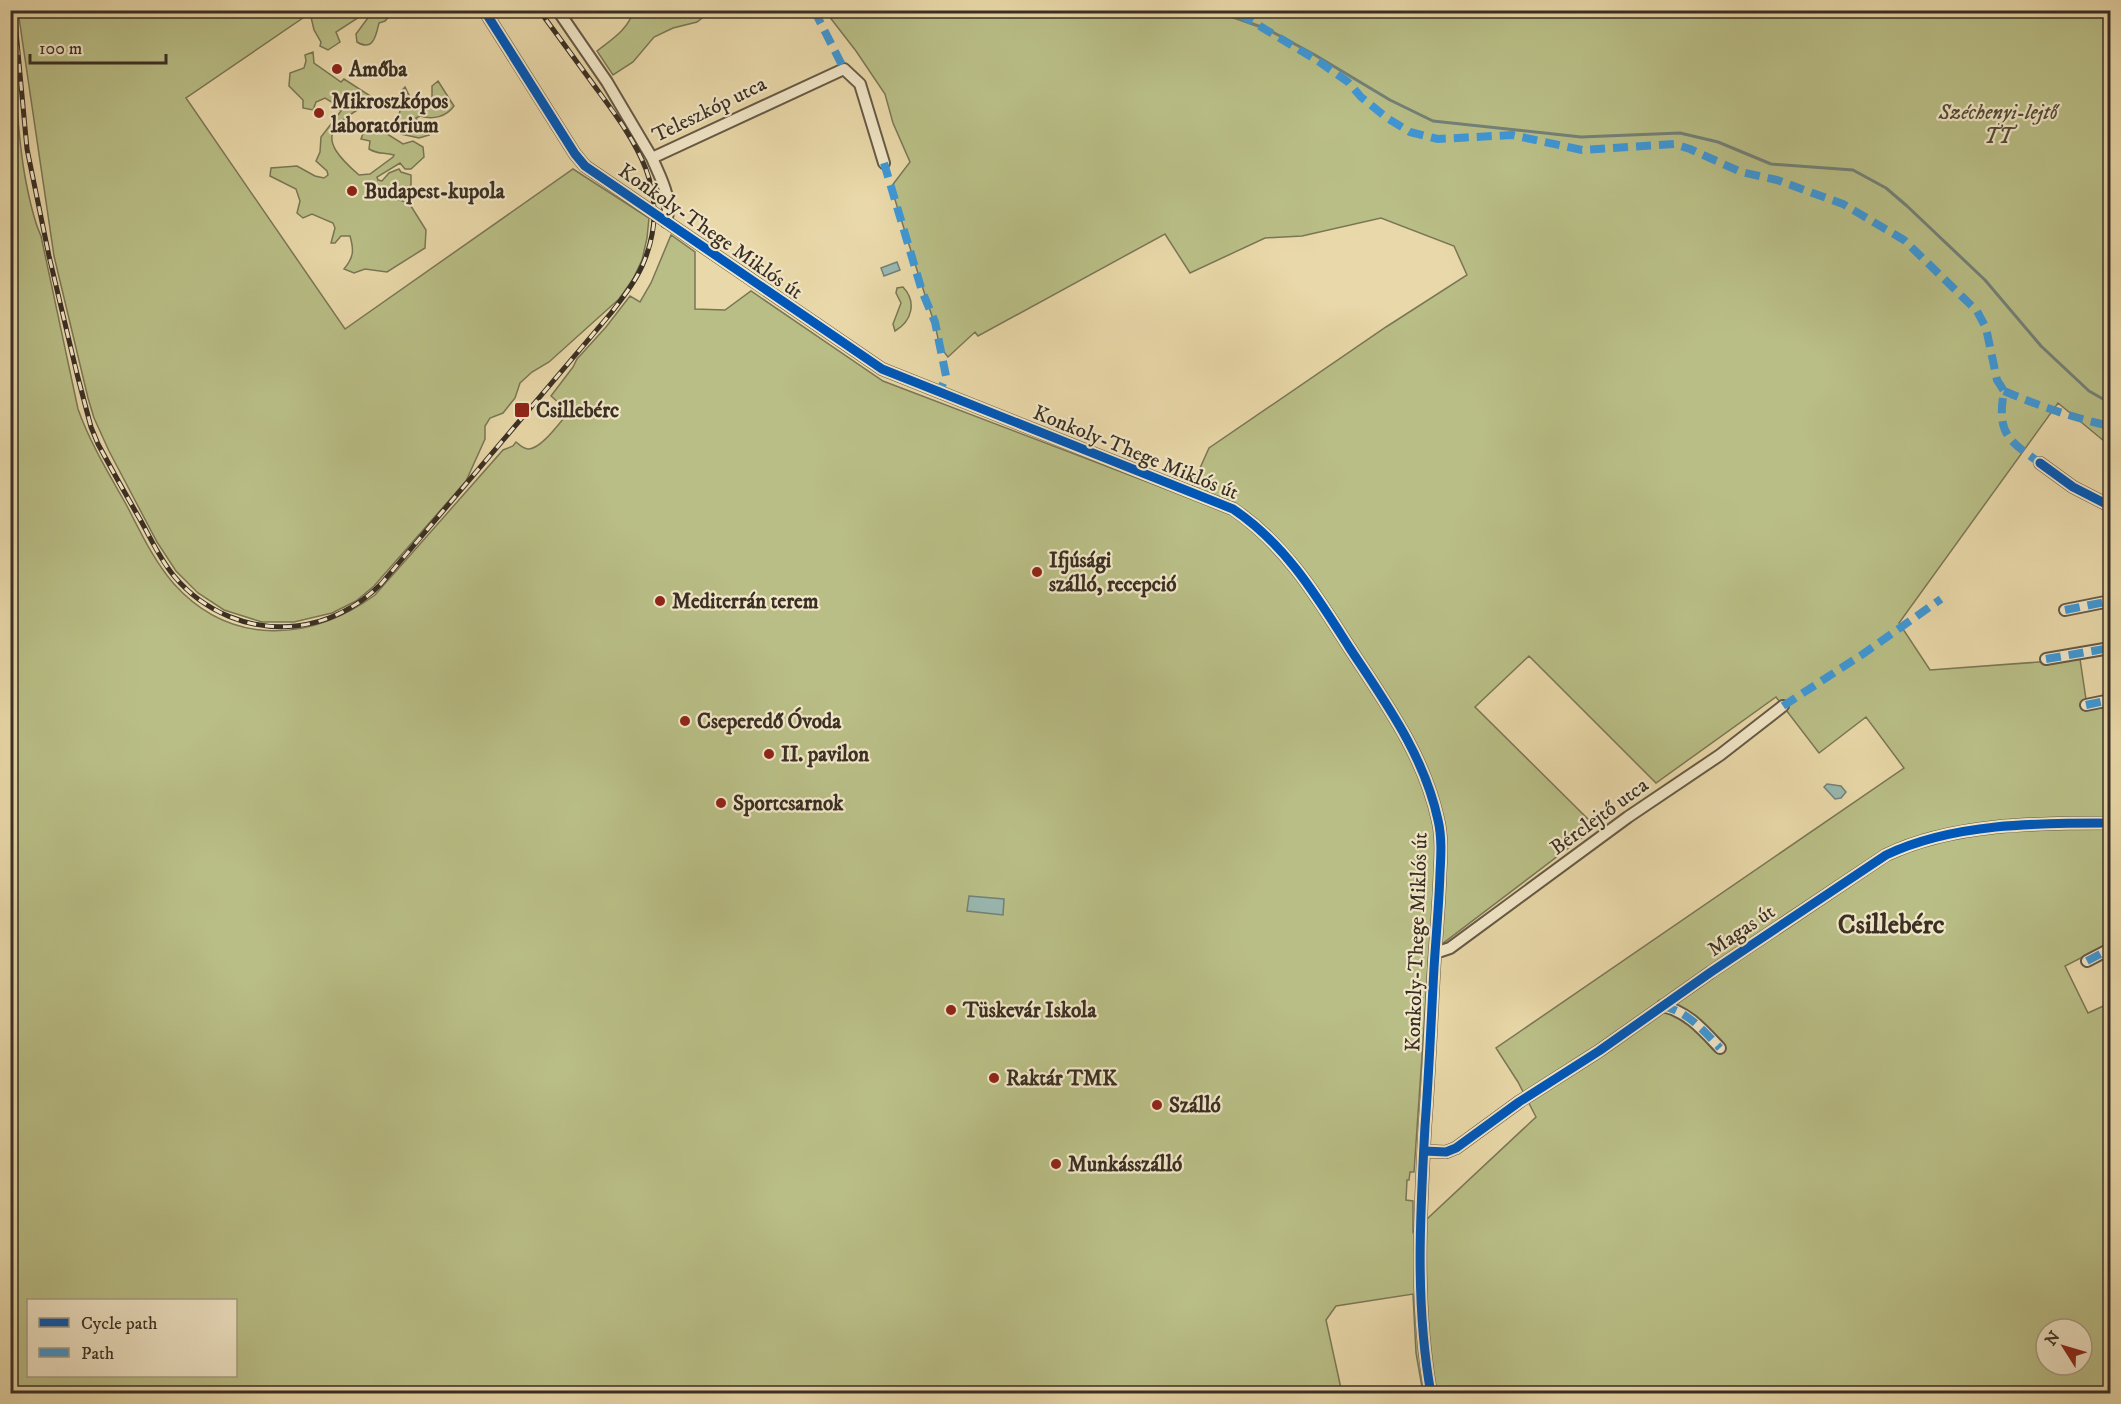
<svg xmlns="http://www.w3.org/2000/svg" width="2121" height="1404" font-family="'IM FELL DW Pica',serif">
<rect width="100%" height="100%" fill="#e9d8a9"/>
<filter id="stains"><feTurbulence type="fractalNoise" baseFrequency=".00333" numOctaves="4"/><feColorMatrix values="0 0 0 0 .2 0 0 0 0 .09 0 0 0 0 .02 0 0 0 .5 -.17"/></filter>
<radialGradient id="worn" r=".72"><stop offset=".6" stop-color="#630" stop-opacity="0"/><stop offset="1" stop-color="#630" stop-opacity=".3"/></radialGradient>
<path fill="#b9be86" stroke="#7a7655" stroke-width="1.5" fill-rule="evenodd" d="M18 11H313L186 98 345 329 573 169 649 218 647 238 642 260 633 279 619 299 549 362 532 372 520 383 515 398 503 413 490 418 485 426V439L466 481 374 586 356 601 332 613 294 622H262L224 610 198 593 176 571 157 542 109 451 94 418 88 398 54 256Z
M321 11V10L366 11 364 14 336 32 340 42 328 50 320 46 321 42 314 30 311 17Z
M373 11H394L385 21 379 23C376 36 373 52 357 42L356 34Z
M633 11V10L711 11 697 22 673 28 654 37 633 62 613 75 597 51C611 40 629 29 633 11Z
M825 11H2110V446L2058 403 1899 623 1930 670 2080 659 2087 706 2110 702V943L2065 966 2088 1013 2110 1003V1393H1423L1416 1353 1413 1294 1336 1306 1326 1320 1342 1393H11L10 31C17 81 16 132 26 182 30 201 33 219 41 236L78 409C90 443 109 474 127 506 141 533 154 561 174 584 231 647 311 642 375 595L503 450 513 446 516 442C520 445 523 449 529 449 542 448 560 422 569 412L551 396 573 367 577 359 606 327 630 296 640 302 651 283 671 235 695 252V309L725 310 751 291 883 381 1187 497 1209 448 1386 327 1467 275 1454 246 1381 218 1302 236 1265 238 1190 273 1165 234 978 336 975 332 948 357C934 340 940 337 933 319 918 275 905 231 891 187L910 162 893 123 885 94 856 51ZM1529 656 1656 783 1776 697 1819 753 1866 717 1904 768 1496 1048 1518 1082 1536 1117 1413 1232V1201L1406 1200 1407 1180H1409L1410 1172H1414L1429 954 1596 827 1475 707ZM28 1300H236V1376H28ZM2046 1329H2082V1365H2046Z
M313 52 314 63 341 82 344 79 375 99C333 125 311 134 359 175L370 174 393 157 394 155C383 152 379 155 369 149L370 141 361 139 364 131H371L376 127 403 144 413 141 423 147 424 157 411 169H405L400 163 377 177 378 180 382 181 389 173 399 169 401 172 411 175V185L398 194 396 199 409 203 426 230 425 248 387 272 365 269 354 273 344 269C354 257 354 250 350 236H341L335 243H331L335 228 333 223 312 214 303 218 297 213 300 201 296 189 270 176 271 168 297 166 315 176 324 178 328 175 327 171 316 161 320 152 321 137 341 111 335 104 325 98 316 102 313 110 303 108V100L289 86 290 73 304 68 306 61 305 55Z
M438 81 454 106C446 117 433 120 420 116L416 118 429 135 419 138 401 134 395 126C396 121 399 116 400 111 402 100 394 98 405 87L412 101 424 104 432 99V86Z
M903 287C917 302 912 321 895 331L893 324 901 303 896 293 897 288Z"/>
<path fill="#99b8b0" stroke="#738178" stroke-width="1.5" d="M897 262 900 270 884 276 881 268Z
M1827 784 1841 786 1846 792 1841 798 1835 799 1824 787Z
M969 896 1004 899 1003 915 967 911Z"/>
<g fill="none" stroke-linecap="round" stroke-linejoin="round">
<path stroke="#738178" stroke-width="3" d="M1213 10 1267 29 1315 55 1390 100 1433 121 1581 137 1680 133 1718 142 1771 164 1853 170 1886 188 1907 206 1985 280 2041 346 2089 391 2110 403"/>
<defs>
<path id="minor" d="M484 10 575 154 585 166 882 369 1233 509C1285 544 1316 595 1349 647 1385 702 1424 755 1438 820 1442 837 1441 855 1440 873 1439 905 1436 936 1434 968 1431 1021 1429 1074 1425 1126 1420 1216 1415 1305 1431 1394
M561 15 607 82 652 158
M666 222C673 199 661 179 652 158L844 69 860 84 884 163
M2040 463 2073 487 2110 506
M2065 610 2110 601
M2046 659 2110 648
M2086 705 2110 700
M1435 953 1450 948 1628 817 1720 755 1783 706
M2087 961 2110 949
M1662 1006C1687 1011 1703 1030 1720 1048
M1424 1151 1446 1152 1456 1148 1519 1102 1599 1051 1711 972 1886 855C1953 823 2037 823 2110 823"/>
</defs>
<use href="#minor" stroke="#665945" stroke-width="14"/>
<use href="#minor" stroke="#f1e6c7" stroke-width="10"/>
<defs>
<path id="rail" d="M14 10 27 149 49 256 77 374 91 427 98 444C112 470 126 495 141 521 151 539 160 559 174 576 204 612 250 631 296 626 329 622 358 607 381 584L611 313C624 296 637 280 645 259 672 190 635 141 596 88 577 62 558 36 539 10"/>
</defs>
<use href="#rail" stroke="#3a2f24" stroke-width="5"/>
<use href="#rail" stroke="#f1e6c7" stroke-width="3" stroke-dasharray="9" stroke-linecap="butt"/>
<path stroke="#3e97d6" stroke-width="8" stroke-dasharray="15 8" stroke-linecap="butt" d="M814 10 844 69
M1217 10 1238 13 1318 61 1348 82 1361 97 1387 118 1410 132 1438 139 1512 135 1582 150 1674 144 1690 149 1741 172 1777 180 1843 204 1904 240 1977 311 1986 328 1997 380 2004 391C1996 436 2010 441 2044 466
M884 163 922 291 935 322 946 376 939 393
M2004 391C2039 406 2074 418 2110 426
M2065 610 2110 601
M2046 659 2110 648
M2086 705 2110 700
M1783 706 1863 654 1941 599
M2087 961 2110 949
M1662 1006C1687 1011 1703 1030 1720 1048"/>
<defs>
<path id="cycleway" d="M484 10 575 154 585 166 882 369 1233 509C1285 544 1316 595 1349 647 1385 702 1424 755 1438 820 1442 837 1441 855 1440 873 1439 905 1436 936 1434 968 1431 1021 1429 1074 1425 1126 1420 1216 1415 1305 1431 1394
M2040 463 2073 487 2110 506
M1424 1151 1446 1152 1456 1148 1519 1102 1599 1051 1711 972 1886 855C1953 823 2037 823 2110 823"/>
</defs>
<use href="#cycleway" stroke="#f1e6c7" stroke-width="13"/>
<use href="#cycleway" stroke="#0057b8" stroke-width="9"/>
</g>
<g fill="#8f2418" stroke="#f1e6c7" stroke-width="2">
<circle cx="337" cy="69" r="6"/>
<circle cx="319" cy="113" r="6"/>
<circle cx="352" cy="191" r="6"/>
<rect x="514" y="402" width="16" height="16" rx="3"/>
<circle cx="1037" cy="572" r="6"/>
<circle cx="660" cy="601" r="6"/>
<circle cx="685" cy="721" r="6"/>
<circle cx="769" cy="754" r="6"/>
<circle cx="721" cy="803" r="6"/>
<circle cx="951" cy="1010" r="6"/>
<circle cx="994" cy="1078" r="6"/>
<circle cx="1157" cy="1105" r="6"/>
<circle cx="1056" cy="1164" r="6"/>
</g>
<g text-anchor="middle" stroke-width="4.5" stroke-linejoin="round" paint-order="stroke">
<g font-size="21" font-weight="bold" fill="#3a2f24" stroke="#f1e6c7" text-anchor="start">
<text x="349" y="76">Amőba</text>
<text x="331" y="108">Mikroszkópos<tspan x="331" dy="24">laboratórium</tspan></text>
<text x="364" y="198">Budapest-kupola</text>
<text x="536" y="417">Csillebérc</text>
<text x="1049" y="567">Ifjúsági<tspan x="1049" dy="24">szálló, recepció</tspan></text>
<text x="672" y="608">Mediterrán terem</text>
<text x="697" y="728">Cseperedő Óvoda</text>
<text x="781" y="761">II. pavilon</text>
<text x="733" y="810">Sportcsarnok</text>
<text x="963" y="1017">Tüskevár Iskola</text>
<text x="1006" y="1085">Raktár TMK</text>
<text x="1169" y="1112">Szálló</text>
<text x="1068" y="1171">Munkásszálló</text>
</g>
<g font-size="21" fill="#3a2f24" stroke="#f1e6c7">
<text transform="translate(709 109) rotate(-26)" y="7">Teleszkóp utca</text>
<text transform="translate(711 231) rotate(35)" y="7">Konkoly-Thege Miklós út</text>
<text transform="translate(1136 452) rotate(22)" y="7">Konkoly-Thege Miklós út</text>
<text transform="translate(1599 816) rotate(-36)" y="7">Bérclejtő utca</text>
<text transform="translate(1741 930) rotate(-34)" y="7">Magas út</text>
<text transform="translate(1416 942) rotate(-88)" y="7">Konkoly-Thege Miklós út</text>
</g>
<g font-size="21" font-style="italic" fill="#534c38" stroke="#f1e6c7">
<text x="1998" y="119">Széchenyi-lejtő<tspan x="1998" dy="24">TT</tspan></text>
</g>
<g font-size="27" font-weight="bold" fill="#3a2f24" stroke="#f1e6c7">
<text x="1891" y="933">Csillebérc</text>
</g>
</g>
<rect width="2121" height="1404" fill="none" stroke="#e9d8a9" stroke-width="36"/>
<rect x="12" y="12" width="2097" height="1380" fill="none" stroke="#3a2f24" stroke-width="3"/>
<rect x="18" y="18" width="2085" height="1368" fill="none" stroke="#3a2f24" stroke-width="1.5"/>
<rect x="27" y="1299" width="210" height="78" fill="#f1e6c7" stroke="#a89d86" stroke-width="1.5"/>
<rect x="39" y="1318" width="30" height="9" fill="#0057b8" stroke="#a89d86" stroke-width="1.5"/>
<text x="81" y="1329" font-size="18" fill="#3a2f24">Cycle path</text>
<rect x="39" y="1348" width="30" height="9" fill="#3e97d6" stroke="#a89d86" stroke-width="1.5"/>
<text x="81" y="1359" font-size="18" fill="#3a2f24">Path</text>
<g transform="translate(2064 1347) rotate(307)"><circle r="28" fill="#f1e6c7" stroke="#a89d86" stroke-width="1.5"/>
<path d="M0-4.5L10 22L0 15L-10 22Z" fill="#8f2418"/>
<text y="-9" font-size="16" font-weight="bold" text-anchor="middle" fill="#3a2f24">N</text>
</g>
<path d="M30 54v9h136v-9" fill="none" stroke="#3a2f24" stroke-width="3"/>
<text x="39" y="54" font-size="18" fill="#3a2f24" stroke="#f1e6c7" stroke-width="4.5" paint-order="stroke">100 m</text>
<rect width="100%" height="100%" filter="url(#stains)"/>
<rect width="100%" height="100%" fill="url(#worn)"/>
</svg>
